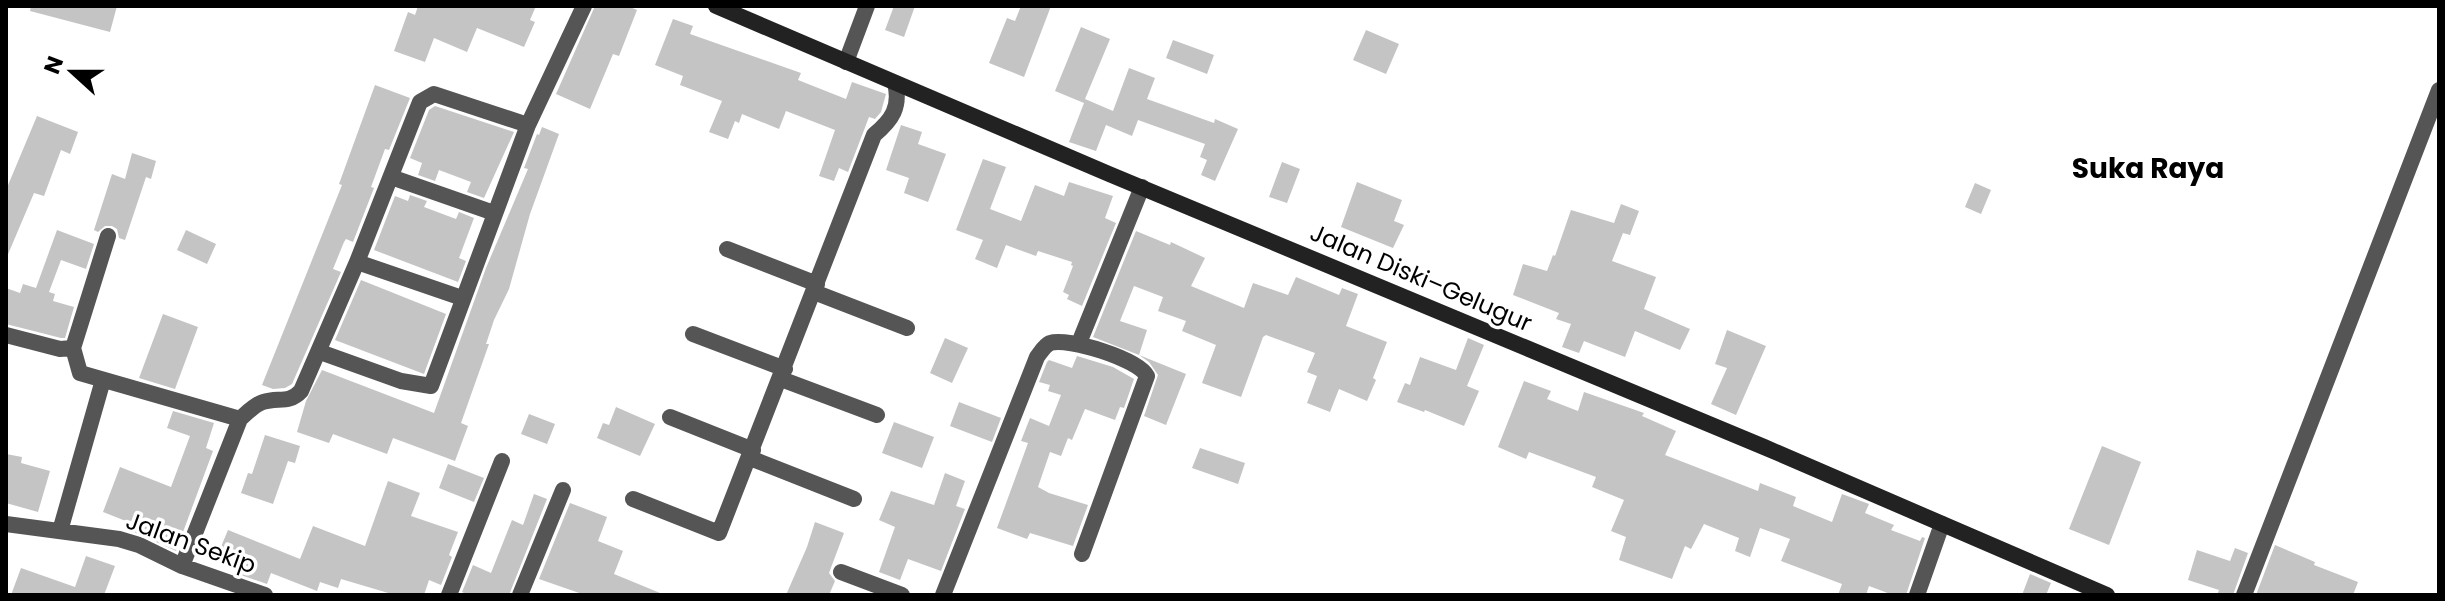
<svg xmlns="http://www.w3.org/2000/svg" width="2445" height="601" font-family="Poppins,sans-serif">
<rect width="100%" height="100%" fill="#fff"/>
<path fill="#c4c4c4" d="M31 6H117L110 32 30 11Z
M418 6H536L530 20 535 22 524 47 477 28 467 52 434 38 425 62 394 51 408 12 415 15Z
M595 6H628L637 10 619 56 613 54 590 109 556 94Z
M894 6H915L904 37 885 30Z
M1021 6H1051L1024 77 989 63 1007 18 1015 21Z
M673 19 693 26 690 34 801 73 798 80 846 99 852 82 886 94 881 112 875 119 869 117 848 172 839 168 834 181 819 176 835 130 786 111 779 129 742 114 739 123 735 121 728 139 709 132 722 101 680 85 683 76 655 65Z
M1081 27 1110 39 1085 99 1113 111 1129 68 1155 78 1147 99 1214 123 1215 119 1238 129 1215 181 1201 175 1207 160 1200 157 1205 144 1138 120 1132 136 1106 125 1096 151 1069 142 1084 103 1055 91Z
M1366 30 1399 44 1386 74 1353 60Z
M1173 40 1214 55 1207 74 1166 58Z
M375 85 410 98 389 150 385 149 371 187 374 188 353 242 346 239 344 242 333 269 341 272 292 384 285 388 273 389 262 385 342 185 339 184Z
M435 106 514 132 484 198 467 192 471 182 439 170 435 181 418 175 422 163 410 158 429 110Z
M37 116 78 132 70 154 61 150 44 196 34 193 6 259V190Z
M901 125 922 132 918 144 946 154 928 202 904 193 909 178 886 170Z
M542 127 559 134 530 214 509 289 494 320 486 344H489L461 423 468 426 455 461 393 438 387 454 333 434 329 443 297 432 306 401 322 370 434 413 486 268 528 169 524 168 537 134 539 135Z
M132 153 156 161 151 179 146 177 125 240 119 238 117 229 112 226H105L98 232 94 230 112 174 125 179Z
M983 159 1006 167 990 209 1021 221 1035 185 1064 196 1069 182 1113 196 1105 218 1116 223 1082 306 1067 299 1069 295 1063 292 1073 266 1071 265 1072 262 1038 251 1036 256 1006 245 997 268 975 259 983 240 956 230Z
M1282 162 1300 169 1287 203 1269 197Z
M1357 182 1402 200 1394 221 1404 225 1393 248 1341 227Z
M1975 183 1991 190 1981 214 1965 207Z
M410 195 427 201 424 207 456 219 459 212 474 218 459 258 466 261 458 282 374 250 395 196 408 201Z
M1621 204 1639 211 1630 235 1623 233 1612 261 1656 277 1644 309 1690 329 1680 350 1635 331 1625 357 1584 341 1579 353 1562 347 1571 324 1556 319 1559 313 1513 295 1523 264 1547 271 1553 255 1555 256 1571 210 1614 223Z
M57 230 94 244 86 269 61 260 49 292 55 294 53 301 74 307 65 338H61L6 324V288L20 293 23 284 36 288Z
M186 230 216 244 207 264 177 250Z
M1136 231 1170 245 1171 242 1205 258 1191 286 1244 308 1253 283 1288 295 1296 277 1339 295 1342 288 1358 294 1346 326 1387 342 1373 378 1376 380 1367 401 1339 389 1330 412 1307 403 1317 376 1307 372 1315 353 1266 335 1263 337 1241 397 1202 383 1216 345 1182 331 1186 321 1158 311 1163 297 1134 286 1120 321 1147 330 1139 355 1093 337Z
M361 280 446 314 424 374 335 340Z
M163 314 198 327 175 389 139 378Z
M1727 330 1766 346 1736 415 1711 404 1727 368 1715 364Z
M945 338 968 348 952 383 930 373Z
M1468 338 1484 345 1467 386 1479 391 1464 426 1425 410 1424 412 1397 402 1405 383 1410 385 1420 357 1456 370Z
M1139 355 1186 374 1166 425 1144 416 1158 375 1149 362Z
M1077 356 1113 367 1134 379 1124 408 1120 407 1115 420 1085 409 1072 440 1068 438 1061 456 1050 452 1038 487 1049 493 1088 505 1073 546 1030 533 1027 539 997 528 1028 443 1021 441 1030 418 1049 426 1061 395 1048 391 1050 385 1039 382 1047 362 1049 360 1072 368Z
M1524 381 1551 391 1547 399 1578 411 1584 392 1644 413 1642 416 1676 431 1665 455 1758 491 1760 483 1796 497 1793 506 1832 522 1842 494 1869 504 1865 513 1894 525 1891 530 1920 541 1922 537 1925 538 1906 595H1893L1869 586 1866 595H1838L1842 584 1781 561 1790 539 1760 528 1750 557 1735 551 1739 538 1704 524 1691 549 1685 546 1672 579 1619 560 1626 537 1611 531 1624 500 1592 487 1596 477 1529 452 1526 459 1498 447Z
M959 402 1001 418 992 442 950 426Z
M616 407 655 424 640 456 597 438 603 423 609 425Z
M173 411 214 423 206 448 213 451 176 551 134 532 136 525 103 512 120 467 171 487 190 436 167 428Z
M529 414 555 424 547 444 521 434Z
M894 422 934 437 922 468 882 453Z
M265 435 300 446 295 463 288 461 273 504 241 493 248 473 252 474Z
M2102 446 2141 462 2109 545 2069 529Z
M1200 448 1245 463 1238 484 1192 468Z
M6 454 22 457 21 463 50 471 38 512 6 503Z
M448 464 484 478 474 502 439 488Z
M945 473 965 481 956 506 965 509 941 571 908 559 900 580 879 572 895 527 879 520 891 491 934 505Z
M388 481 420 493 411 516 458 532 449 555 452 557 441 585 429 580 424 595H395L341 579 338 588 320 582 317 591 271 573 267 584 235 573 237 569 215 561 228 530 300 559 313 526 365 546Z
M534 494 547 499 509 595H468L462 592 473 565 491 573 512 520 523 525Z
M570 503 607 517 598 541 623 551 614 574 665 595H585L539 579Z
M815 522 844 533 829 573 835 581 829 595H786L807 547Z
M2275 545 2315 562 2314 565 2358 582 2353 595H2256Z
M2235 548 2248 553 2233 595H2217L2219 590 2188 580 2197 550 2230 561Z
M86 556 115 566 104 595H11L21 568 75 587Z
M2030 574 2051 583 2046 595H2022Z"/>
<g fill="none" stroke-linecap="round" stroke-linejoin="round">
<path stroke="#555" stroke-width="16" d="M846 62 867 6
M391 177 494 213
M108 236 73 348 80 373 240 419
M727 249 817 284
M357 262 462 298
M814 292 907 328
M693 334 785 369
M6 335 60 349 73 348
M1079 343 1142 187
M320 352 401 381 431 386 528 125 584 6
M781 379 877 415
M670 417 753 450
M750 458 854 499
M633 499 719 533 874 135C892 120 901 107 895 83
M6 524 119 539 139 545 182 566 265 595
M60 531 103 380
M182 566 240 419C247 413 254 405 263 402 278 397 289 404 301 391L357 262 420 102 434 94 528 125
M841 572 902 595
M449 595 502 461
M520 595 563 490
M943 595 1037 357C1041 352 1044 346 1050 343 1068 337 1138 359 1147 376L1082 554
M1917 595 1942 524
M2244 595 2439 90"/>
<path stroke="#222" stroke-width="16" d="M716 6 1109 174 1764 447 2107 595"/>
</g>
<g text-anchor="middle" stroke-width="7" stroke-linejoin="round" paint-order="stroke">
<g font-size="24" fill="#000" stroke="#fff">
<text transform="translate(1421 278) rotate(23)" y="8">Jalan Diski–Gelugur</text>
<text transform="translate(191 543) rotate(20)" y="8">Jalan Sekip</text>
</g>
<g font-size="28" font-weight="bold" fill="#000" stroke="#fff">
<text x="2148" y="178">Suka Raya</text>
</g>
</g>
<rect width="2445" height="601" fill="none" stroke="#000000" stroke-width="16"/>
<g transform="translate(72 72) rotate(291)" stroke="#ffffff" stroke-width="6" paint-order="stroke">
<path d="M0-6L14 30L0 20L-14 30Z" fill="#000000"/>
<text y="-12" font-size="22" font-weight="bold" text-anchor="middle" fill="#000000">N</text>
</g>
</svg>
